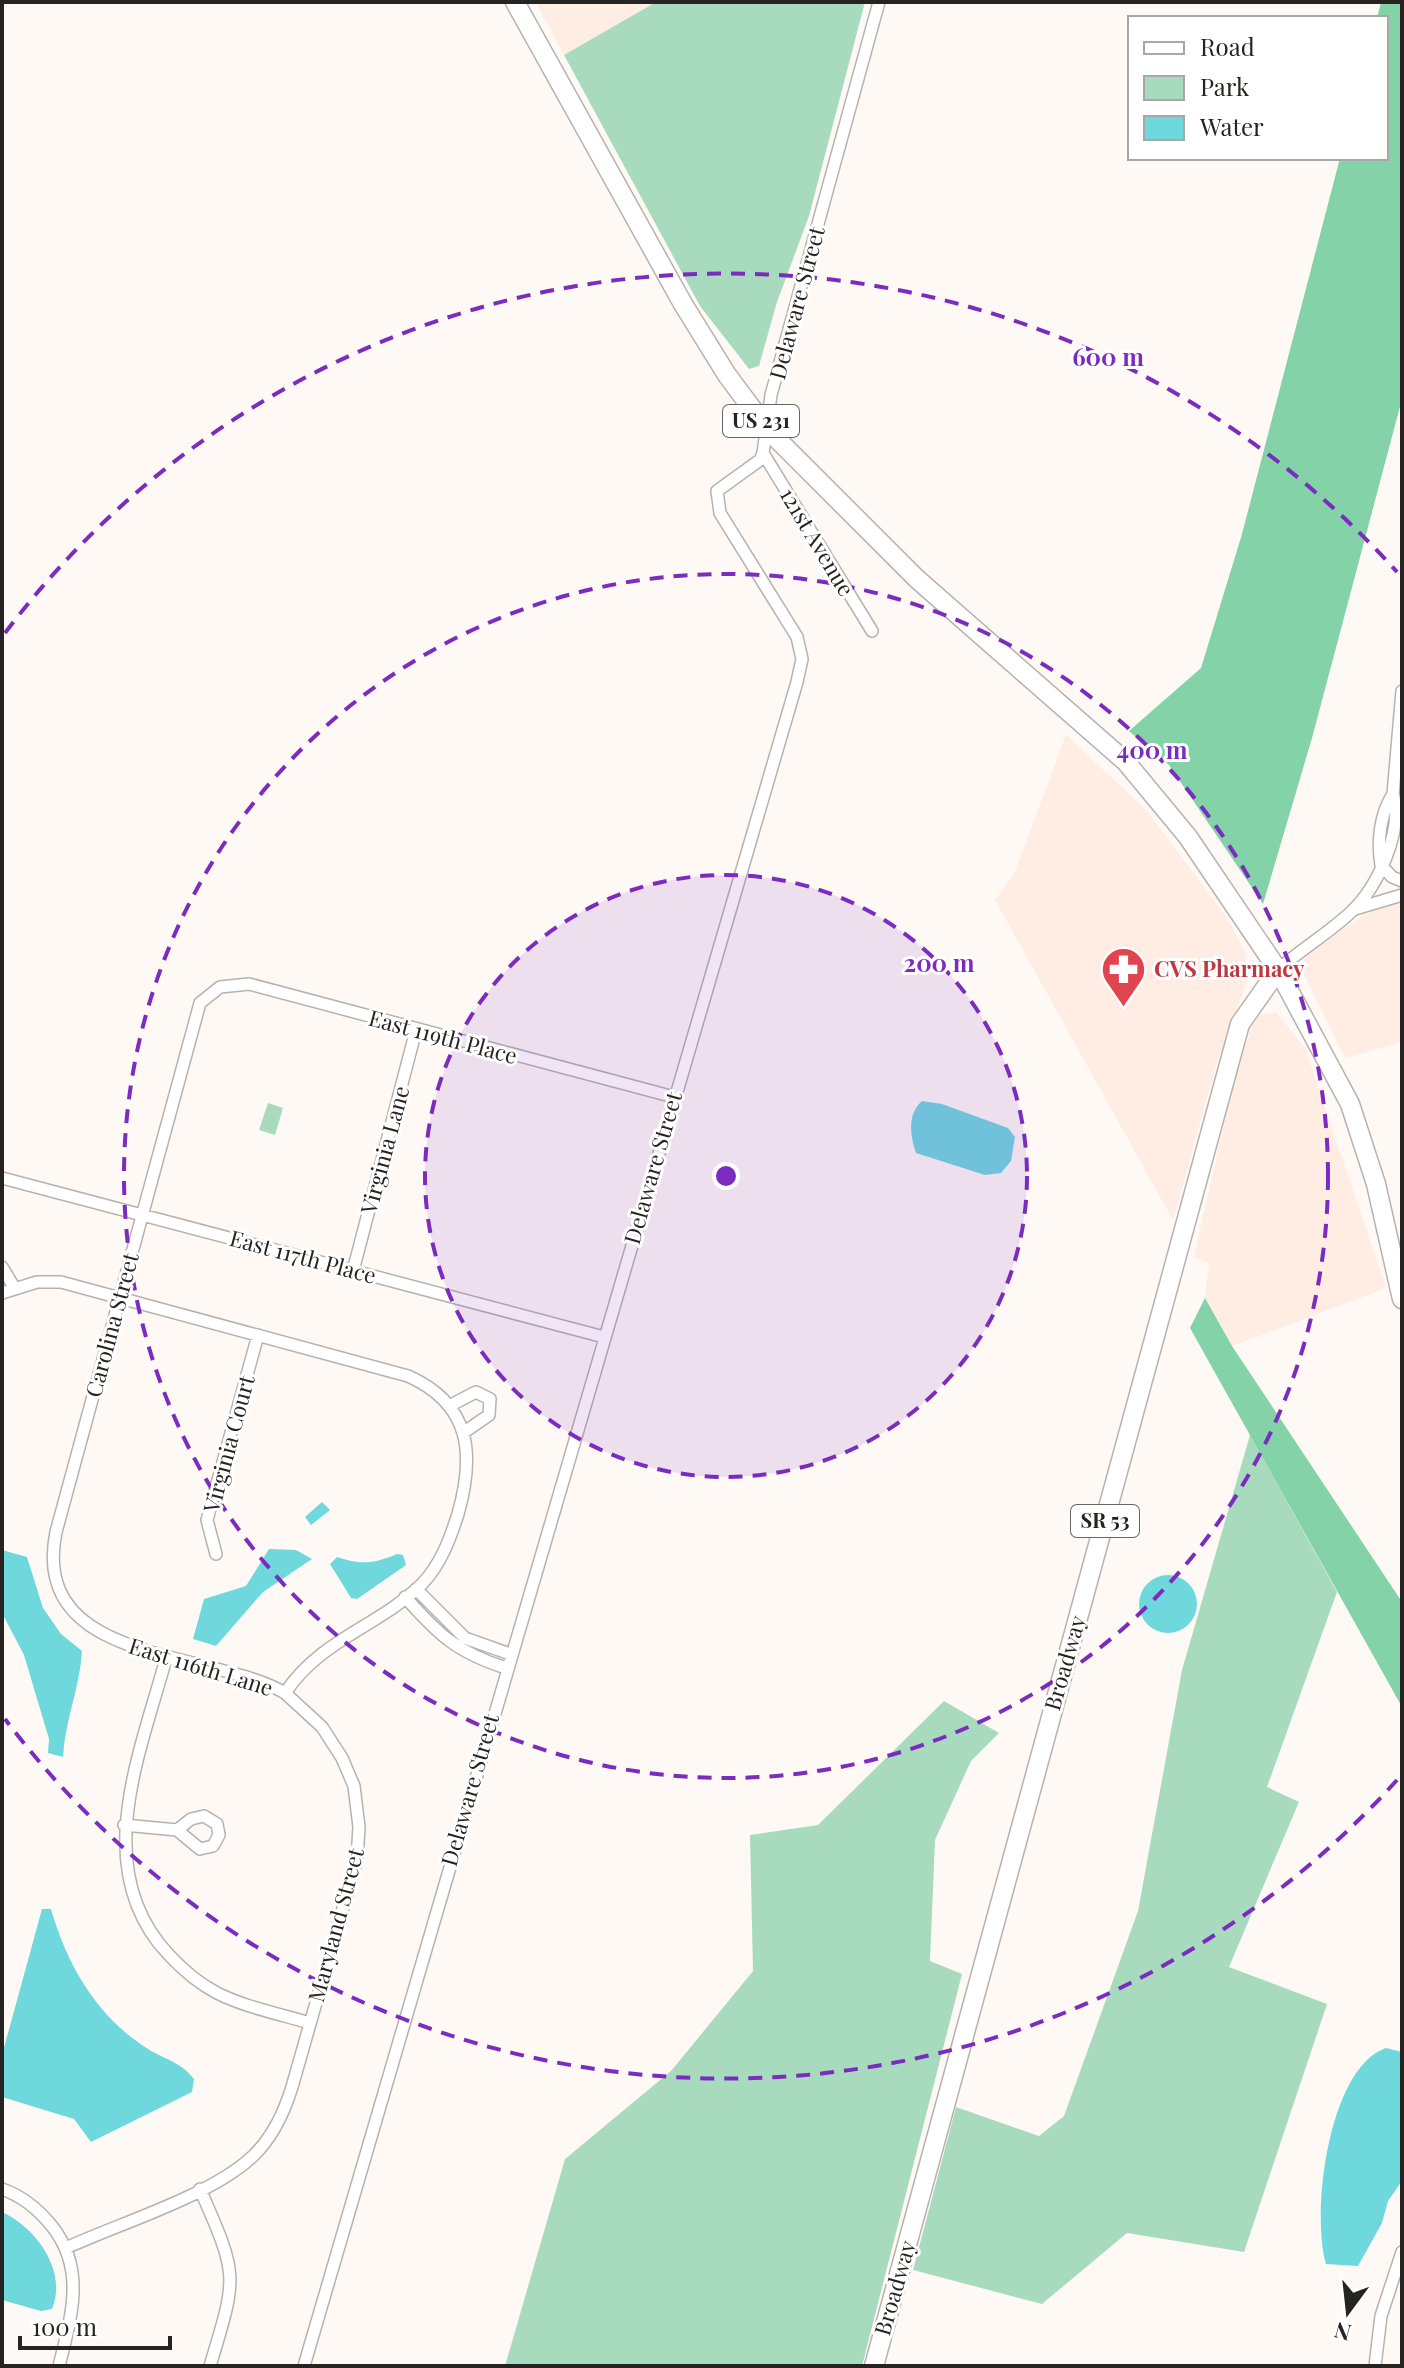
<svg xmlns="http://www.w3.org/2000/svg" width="1404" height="2368" font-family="'Playfair Display',serif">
<rect width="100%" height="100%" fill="#fef9f5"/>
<path fill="#ffece3" d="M536 2H656L564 55Z
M1066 735 1147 811 1227 918 1246 954 1247 981 1216 1066 1173 1220 995 900 1014 874Z
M1402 899V1042L1345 1058 1300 966 1307 956 1373 908Z
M1276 1012 1305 1048 1386 1288 1232 1346 1205 1298 1209 1263 1194 1257 1230 1098 1251 1028 1260 1015Z"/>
<path fill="#a8dbbd" d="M656 2H865L809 216 777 302 759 366 749 369 700 306 564 55Z
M268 1103 283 1108 275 1135 259 1130Z
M1250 1435 1337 1592 1267 1787 1299 1802 1229 1967 1327 2004 1244 2252 1127 2233 1042 2304 913 2270 956 2107 1039 2136 1064 2116 1138 1911 1182 1670Z
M944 1701 999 1733 971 1761 935 1840 930 1961 962 1974 862 2366H505L565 2159 671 2071 753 1971 750 1835 818 1825Z"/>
<path fill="#84d2a8" d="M1381 2H1402V399L1312 738 1263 904 1169 765 1129 731 1201 668 1242 534 1340 158H1386V18H1377Z
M1205 1298 1232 1346 1402 1602V1707L1190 1328Z"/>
<path fill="#6ed8dd" d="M922 1101 942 1104 1008 1128 1015 1137 1011 1161 1001 1173 985 1175 916 1153C910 1136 907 1114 922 1101Z
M322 1502 330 1510 311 1525 305 1517Z
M269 1549 296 1550 312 1559 263 1592 216 1646 193 1639 204 1599 246 1586Z
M2 1550 27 1557 43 1608 61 1634 82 1651C80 1687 65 1720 63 1757L48 1753 49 1739 24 1655 2 1613Z
M397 1554 403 1555 406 1565 357 1599 351 1598 330 1564 337 1557C361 1565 373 1564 397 1554Z
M1139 1604a29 29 0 1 1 58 0a29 29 0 1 1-58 0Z
M42 1909H51C67 1965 97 2017 148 2049 166 2060 181 2062 194 2079L192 2092 91 2142 74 2119 2 2097V2055Z
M1386 2048 1402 2052V2181L1388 2201 1382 2223 1358 2266 1326 2264C1311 2214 1328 2068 1386 2048Z
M2 2212C35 2227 68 2270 52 2309L41 2311 2 2300Z"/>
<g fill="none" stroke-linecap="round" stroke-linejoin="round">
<defs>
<path id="street" d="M763 453 872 631
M1381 865C1377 841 1380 814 1393 794
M1381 865 1392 877 1402 881
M1355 909 1402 895
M1278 970C1301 949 1329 933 1351 912 1378 887 1404 829 1393 794L1402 691
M2 1178 604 1337
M2 1267 14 1287
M353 1271 416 1030
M2 1293 37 1282H61L408 1376C471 1404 475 1454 458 1514 450 1539 441 1564 422 1584 378 1627 321 1639 285 1693L322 1727 342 1758 354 1786 359 1827 357 1859 292 2087C284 2113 273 2137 253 2156 211 2196 120 2223 66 2248
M449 1406 476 1392 490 1399 489 1415 463 1433
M216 1554 207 1520 258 1335
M416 1589 465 1638 510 1654
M405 1597C439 1635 456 1652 506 1668
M167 1655C141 1752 88 1870 169 1955 183 1970 198 1983 217 1993 245 2007 279 2014 310 2023
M285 1693C209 1649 29 1665 56 1532L200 1003 220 987 249 984 674 1097
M124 1825 177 1830 191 1819 204 1816 217 1824 219 1835 213 1846 200 1849 177 1830
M2 2189C22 2196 38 2209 51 2225 87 2269 71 2317 59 2366
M200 2189C238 2276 238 2274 210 2366
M304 2366 797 682 802 659 797 637 720 513 717 491 760 460 763 453 771 395 879 2
M1375 2366 1381 2316 1402 2252"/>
<path id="primary" d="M515 2 683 304 727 375 768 430 917 579 1126 762 1188 837 1278 970 1350 1104 1376 1184 1402 1299
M874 2366 1240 1024 1278 970"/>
</defs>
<use href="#street" stroke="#b7b2ae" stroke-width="14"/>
<use href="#primary" stroke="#b7b2ae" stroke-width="21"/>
<use href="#street" stroke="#fff" stroke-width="11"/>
<use href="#primary" stroke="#fff" stroke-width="18"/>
</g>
<circle cx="726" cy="1176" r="301" fill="#7b2cbf" fill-opacity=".12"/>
<g fill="none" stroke="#7b2cbf" stroke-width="4" stroke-dasharray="14 10">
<circle cx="726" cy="1176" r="301"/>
<circle cx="726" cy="1176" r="602"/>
<path d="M1397 1780A903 903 0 0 1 5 1719M5 633A903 903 0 0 1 1397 572"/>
</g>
<defs>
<symbol id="pharmacy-pin" viewBox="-11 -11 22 30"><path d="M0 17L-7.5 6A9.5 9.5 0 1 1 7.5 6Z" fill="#e0444e" stroke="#fff"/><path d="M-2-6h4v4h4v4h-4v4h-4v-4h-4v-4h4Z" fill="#fff"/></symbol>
</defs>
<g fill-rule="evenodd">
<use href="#pharmacy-pin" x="1098" y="944" width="51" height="69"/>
</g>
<g text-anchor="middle" stroke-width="6" stroke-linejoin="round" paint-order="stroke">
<g fill="#fff" stroke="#676664" stroke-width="2">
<rect x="723" y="405" width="76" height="32" rx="6"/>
<rect x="1071" y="1505" width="68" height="32" rx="6"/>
</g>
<g font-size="20" font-weight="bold" fill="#262422">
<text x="761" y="428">US 231</text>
<text x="1105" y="1528">SR 53</text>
</g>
<g font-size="22" fill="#262422" stroke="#fff">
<text transform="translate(797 303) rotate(-75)" y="8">Delaware Street</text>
<text transform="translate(817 542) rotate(59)" y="8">121st Avenue</text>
<text transform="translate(443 1037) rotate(15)" y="8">East 119th Place</text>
<text transform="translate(385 1150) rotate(-75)" y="8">Virginia Lane</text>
<text transform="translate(653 1168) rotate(-74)" y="8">Delaware Street</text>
<text transform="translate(303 1257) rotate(15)" y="8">East 117th Place</text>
<text transform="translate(112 1325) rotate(-75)" y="8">Carolina Street</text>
<text transform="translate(229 1444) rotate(-75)" y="8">Virginia Court</text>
<text transform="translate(1065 1663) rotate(-74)" y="8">Broadway</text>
<text transform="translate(201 1667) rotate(17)" y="8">East 116th Lane</text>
<text transform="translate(470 1790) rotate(-74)" y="8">Delaware Street</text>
<text transform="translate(336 1925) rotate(-75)" y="8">Maryland Street</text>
<text transform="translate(895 2288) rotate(-74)" y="8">Broadway</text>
</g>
<g font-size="22" font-weight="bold" fill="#be3a42" stroke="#fff" text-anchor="start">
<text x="1154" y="977">CVS Pharmacy</text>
</g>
</g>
<circle cx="726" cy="1176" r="12" fill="#7b2cbf" stroke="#fff" stroke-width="4"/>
<g font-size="24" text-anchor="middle" font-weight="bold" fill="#7b2cbf" stroke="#fff" stroke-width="6" stroke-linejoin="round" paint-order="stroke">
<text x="1108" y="366">600 m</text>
<text x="1152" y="759">400 m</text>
<text x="939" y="972">200 m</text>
</g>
<rect width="1404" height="2368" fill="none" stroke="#262422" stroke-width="8"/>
<rect x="1128" y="16" width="260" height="144" fill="#ffffff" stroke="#a8a7a7" stroke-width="2"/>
<rect x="1144" y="42" width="40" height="12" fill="#ffffff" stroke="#a8a7a7" stroke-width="2"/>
<text x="1200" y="56" font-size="24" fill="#262422">Road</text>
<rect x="1144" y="76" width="40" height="24" fill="#a8dbbd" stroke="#a8a7a7" stroke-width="2"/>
<text x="1200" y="96" font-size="24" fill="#262422">Park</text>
<rect x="1144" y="116" width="40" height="24" fill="#6ed8dd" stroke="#a8a7a7" stroke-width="2"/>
<text x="1200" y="136" font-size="24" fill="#262422">Water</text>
<g transform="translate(1348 2312) rotate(195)" stroke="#ffffff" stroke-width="6" paint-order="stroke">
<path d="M0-6L14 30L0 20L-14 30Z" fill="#262422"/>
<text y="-12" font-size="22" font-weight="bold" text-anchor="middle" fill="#262422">N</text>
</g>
<path d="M20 2336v12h150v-12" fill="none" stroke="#262422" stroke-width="4"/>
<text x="32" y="2336" font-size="24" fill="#262422" stroke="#ffffff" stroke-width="6" paint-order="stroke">100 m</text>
</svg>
